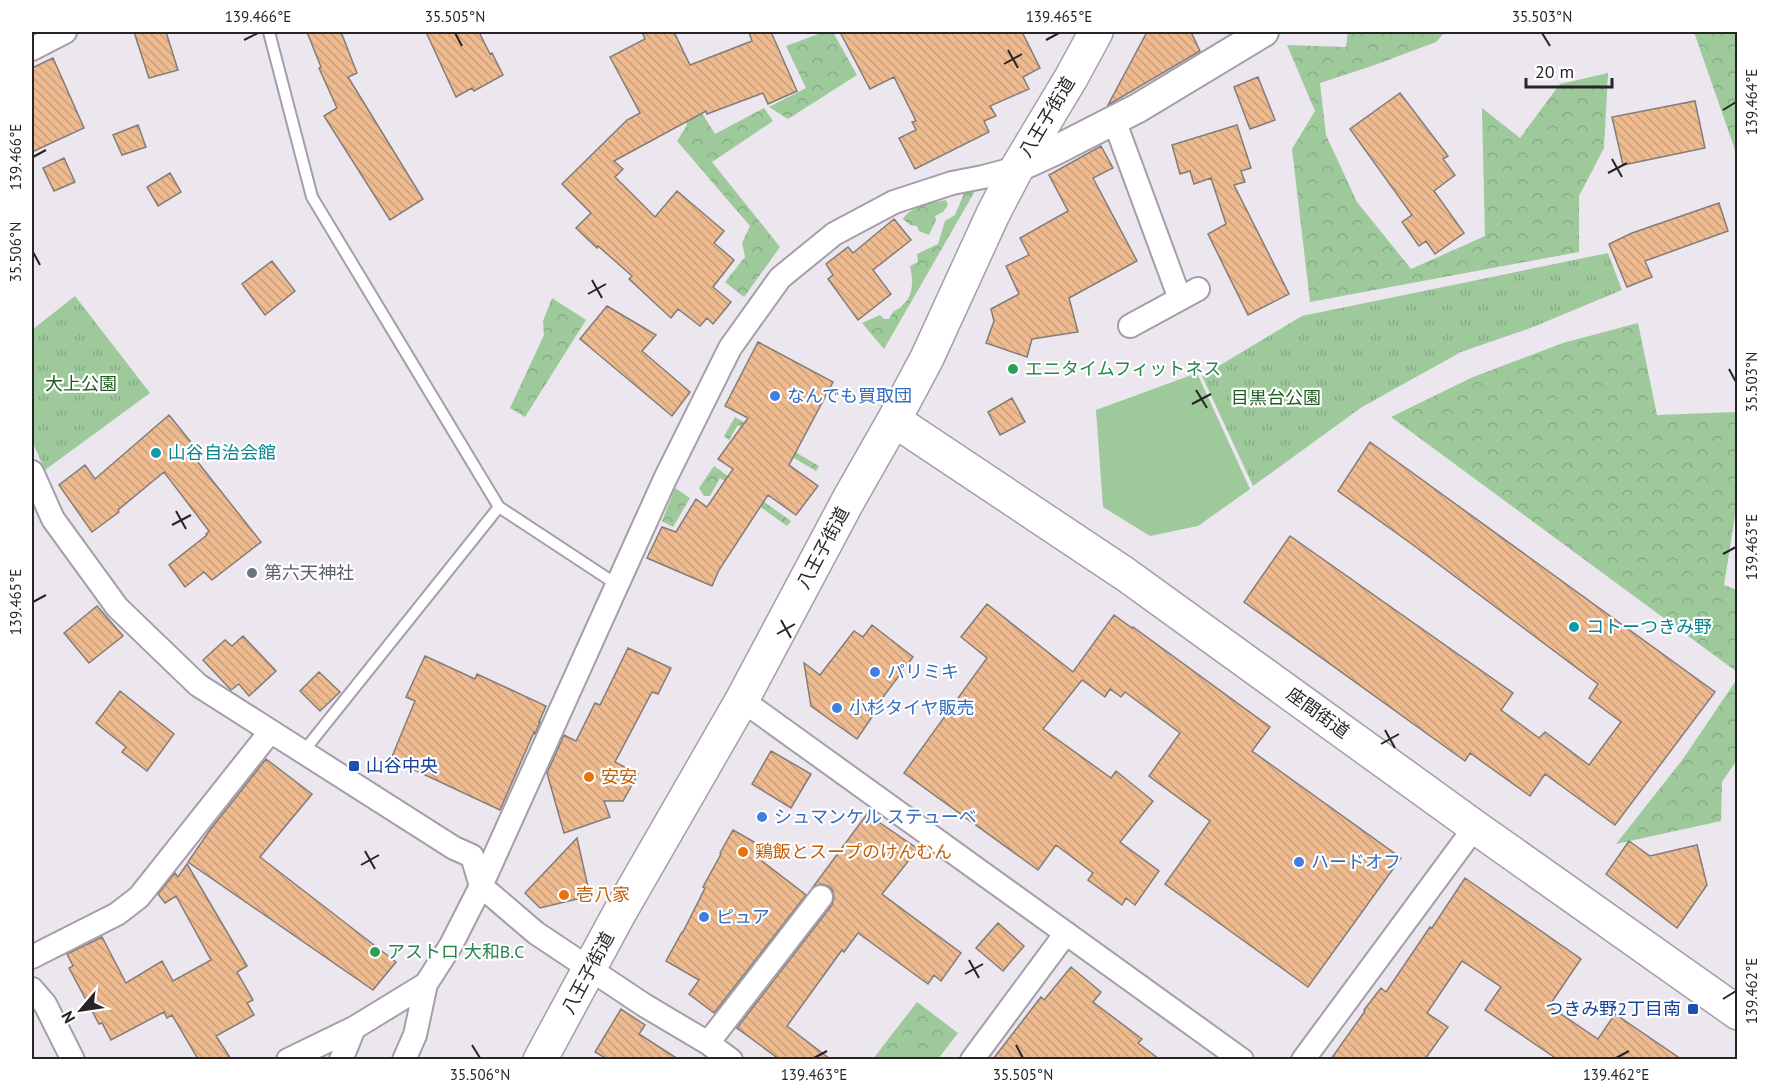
<svg xmlns="http://www.w3.org/2000/svg" width="1769" height="1091" font-family="'PT Sans','Noto Sans JP',sans-serif">
<defs>
<pattern id="forest-crowns" width="20" height="18" patternUnits="userSpaceOnUse" patternTransform="scale(1.5)"><rect width="20" height="18" fill="#9dc99b"/><path d="M2 6a3 3 0 1 1 6 0M12 15a3 3 0 1 1 6 0" fill="none" stroke="#87ac86"/></pattern>
<pattern id="park-tufts" width="24" height="20" patternUnits="userSpaceOnUse" patternTransform="scale(1.5)"><rect width="24" height="20" fill="#9dc99b"/><path d="M3 7l-1-3M5 7V3M7 7l1-3M15 17l-1-3M17 17v-4M19 17l1-3" fill="none" stroke="#87ac86"/></pattern>
<pattern id="building-back-hatch" width="6" height="6" patternUnits="userSpaceOnUse" patternTransform="scale(1.5)"><rect width="6" height="6" fill="#eeba90"/><path d="M-1 5l2 2M0 0l6 6M5-1l2 2" fill="none" stroke="#cca07c"/></pattern>
</defs>
<rect width="100%" height="100%" fill="#ece6ef"/>
<path fill="#9dc99b" d="M1197 373 1250 489 1198 526 1150 536 1103 507 1096 410Z"/>
<path fill="url(#forest-crowns)" d="M824 32H833L857 75 788 119 769 107 806 88 786 46Z
M1348 32H1445L1436 42 1372 66 1320 83 1326 135 1357 202 1411 269 1485 236 1482 108 1520 138 1560 84 1608 73 1604 148 1579 196V252L1310 302 1292 149 1315 111 1287 45 1346 47Z
M1694 32H1737V160L1734 147Z
M690 94 715 134 764 108 773 121 712 162 780 247 744 297 725 282 745 257 742 243 750 226 677 141 687 125 685 115Z
M965 191H975L884 349 862 323 880 315 884 319H889C896 306 895 313 903 305 914 295 913 279 910 266L918 262 917 254 938 244 945 221 955 215Z
M946 200 948 205 943 212 935 216 936 220 929 235 919 231 917 226 910 225 903 219C910 207 932 202 946 200Z
M552 298 586 320 525 417 510 408 544 335 543 321Z
M1638 323 1657 415 1737 412V503L1724 585 1737 590V672L1391 417 1473 377 1563 343Z
M735 417 819 466 816 471 738 425 729 440 724 436Z
M714 466 791 521 787 526 720 478 710 496H704L699 488Z
M675 488 690 498 673 527 662 521Z
M1737 679V760L1722 782 1721 821 1616 844 1683 759Z
M917 1002 958 1033 938 1059H873Z"/>
<path fill="url(#park-tufts)" d="M1608 253 1622 290 1533 327 1461 352 1362 407 1253 486 1202 376 1302 316Z
M75 296 150 393 45 470 32 441V330Z"/>
<path fill="url(#building-back-hatch)" stroke="#847c76" stroke-width="1.5" d="M134 32H166L178 70 149 78Z
M307 32H341L357 73 348 77 423 199 390 220 324 116 337 108 319 68 321 67Z
M426 32H479L490 54 492 53 503 75 474 91 472 88 456 97Z
M642 32H674L690 65 752 41 749 32H771L797 91 768 104 763 93 707 114 706 111 614 161 623 169 615 177 655 217 677 191 724 231 714 243 734 260 713 287 731 302 713 324 707 318 700 326 678 309 671 318 629 279 632 276 598 246 597 248 576 228 591 213 562 184 627 120 640 113 610 57 645 39Z
M840 32H1022L1040 68 1023 77 1029 89 990 106 996 116 984 121 989 132 915 169 899 138 916 130 912 122 916 121 894 77 870 89Z
M1147 32H1191L1200 51 1108 105Z
M53 58 84 128 32 152V68Z
M1258 77 1275 120 1250 129 1234 87Z
M1400 93 1448 156 1443 159 1455 175 1434 191 1464 233 1435 254 1426 241 1419 246 1402 222 1412 215 1350 129Z
M1695 101 1705 148 1623 165 1612 117Z
M138 125 146 147 122 155 113 135Z
M1237 125 1251 168 1241 171 1245 182 1234 185 1289 294 1248 315 1208 234 1226 224 1211 178 1194 184 1190 171 1180 174 1172 145Z
M1101 146 1113 168 1093 178 1137 261 1069 298 1078 332 1032 339 1027 357 986 343 994 321 991 309 1019 294 1006 266 1029 255 1020 238 1068 211 1049 175Z
M64 158 75 182 54 191 43 168Z
M170 173 181 192 158 206 147 187Z
M1719 203 1728 231 1645 261 1652 277 1627 287 1609 244 1632 233Z
M894 219 911 240 873 270 891 294 858 320 828 279 833 275 826 264 848 247 853 253Z
M272 261 295 291 265 315 242 284Z
M607 306 656 335 642 351 690 392 672 416 580 339Z
M758 342 833 382 789 465 818 486 796 515 768 495 719 570 712 586 647 558 662 527 676 532 696 499 707 507 733 469 718 459 748 418 725 406Z
M1012 398 1025 422 1000 435 988 412Z
M169 415 194 446 189 451 261 542 212 580 204 572 185 587 169 565 207 535 206 534 209 531 164 472 118 510 119 512 92 532 59 485 85 465 95 479Z
M1370 442 1715 692 1615 825 1545 774 1530 796 1470 753 1465 761 1244 602 1290 536 1513 693 1501 710 1539 738 1545 732 1589 765 1621 722 1589 698 1598 684 1409 542 1338 491Z
M987 604 1073 672 1114 615 1132 628 1133 627 1270 727 1252 751 1401 858 1308 987 1165 884 1210 821 1149 776 1180 733 1125 692 1121 697 1110 689 1105 697 1082 680 1043 729 1111 778 1116 771 1153 801 1120 842 1159 871 1135 905 1126 898 1122 905 1088 880 1093 873 1056 845 1038 870 904 773 987 658 961 637Z
M97 606 123 636 89 663 64 633Z
M872 625 913 657 872 712 874 714 857 739 811 706 804 663 820 675 854 631 863 637Z
M243 636 276 671 249 696 239 684 231 690 203 660 225 640 232 646Z
M628 648 671 668 658 694 652 692 615 762 638 774 623 801H604L610 817 564 833 547 773 564 735 576 741 595 703 600 705Z
M425 656 475 679 477 674 546 706 539 722H540L535 734 534 732 500 810 391 759 415 701 406 697Z
M319 672 340 692 320 711 300 691Z
M120 691 174 734 147 771 122 752 126 747 96 723Z
M771 751 811 774 791 808 752 784Z
M266 759 312 794 260 857 396 962 373 990 188 862 210 830Z
M867 814 918 849 882 894 961 953 941 981 934 975 928 984 858 933 844 952 842 950 787 1026 830 1059H779L737 1028 832 905 834 898 833 891 830 887 822 884 813 887Z
M733 830 768 850 762 861 806 895 714 1013 689 994 699 980 666 961 682 932H683L705 888 703 887 721 854 720 853Z
M577 838 590 896 540 908 525 893Z
M1629 841 1650 856 1697 845 1707 885 1677 928 1606 874Z
M187 864 247 966 237 972 253 1000 247 1003 254 1015 216 1036 231 1059H198L172 1015 167 1018 164 1012 111 1040 102 1023 99 1024 69 968 73 966 67 954 102 937 126 983 162 961 173 981 211 960 176 896 165 903 158 894 175 873 178 877Z
M1465 878 1581 959 1549 1006 1598 1039 1615 1014 1681 1059H1557L1485 1010 1501 987 1462 961 1427 1013 1448 1027 1425 1059H1331L1365 1011 1364 1010 1381 988 1386 992 1430 927 1432 928Z
M998 923 1024 946 1003 971 976 948Z
M1071 967 1101 992 1093 1002 1142 1039 1138 1043 1159 1059H993L1041 997 1044 1000Z
M621 1009 645 1025 639 1034 678 1059H607L595 1052Z"/>
<g fill="none" stroke-linecap="round" stroke-linejoin="round">
<defs>
<path id="service" d="M269 32 312 197 499 507 616 584
M303 752 499 507"/>
<path id="minor" d="M32 49 65 32
M1114 120 1180 299
M1130 326 1198 289
M32 472 53 519 117 607 198 685 454 848 472 856 481 886 536 933 644 1005 708 1043 731 1060
M742 700 1242 1060
M32 957 117 914 139 897 270 732
M32 989 45 1004 73 1060
M708 1043 821 897
M288 1060 354 1028 426 984
M341 1060 354 1028
M404 1060 415 1035 426 984 451 945 481 886 665 479 730 348 780 278 834 234 894 202 952 183 983 177 1017 168
M972 1060 1066 933
M1303 1060 1475 827"/>
<path id="tertiary" d="M1017 168 1054 151 1138 108 1264 32"/>
<path id="primary" d="M894 420 1125 574 1475 827 1738 1013
M540 1060 620 912 742 700 849 499 894 420 927 358 993 214 1017 168 1071 78 1096 32"/>
</defs>
<use href="#service" stroke="#a39ea7" stroke-width="14"/>
<use href="#minor" stroke="#a39ea7" stroke-width="26"/>
<use href="#tertiary" stroke="#a39ea7" stroke-width="32"/>
<use href="#primary" stroke="#a39ea7" stroke-width="36"/>
<use href="#service" stroke="#fff" stroke-width="10"/>
<use href="#minor" stroke="#fff" stroke-width="22"/>
<use href="#tertiary" stroke="#fff" stroke-width="28"/>
<use href="#primary" stroke="#fff" stroke-width="33"/>
</g>
<path fill="none" stroke="#262427" stroke-width="2" d="M455 33 462 46M1542 33 1550 46M244 40 258 33M1046 40 1059 33M1008 50 1018 68M1004 64 1022 54M1723 110 1736 102M33 157 46 150M1612 159 1622 177M1608 173 1627 163M33 252 40 265M592 280 602 298M588 294 606 284M1729 369 1736 382M1196 390 1207 408M1192 404 1211 394M176 511 186 529M172 525 191 515M1723 554 1736 547M33 602 46 595M781 620 791 638M777 634 795 624M1385 730 1395 748M1381 744 1399 734M365 851 375 869M361 865 379 855M969 960 979 978M965 974 983 964M1723 999 1736 991M472 1045 480 1058M1016 1045 1023 1058M814 1058 827 1051M1616 1058 1629 1051"/>
<g fill="#2e9e5b" stroke="#fff" stroke-width="2">
<circle cx="1013" cy="369" r="6"/>
<circle cx="375" cy="952" r="6"/>
</g>
<g fill="#3f7fe0" stroke="#fff" stroke-width="2">
<circle cx="775" cy="396" r="6"/>
<circle cx="875" cy="672" r="6"/>
<circle cx="837" cy="708" r="6"/>
<circle cx="762" cy="817" r="6"/>
<circle cx="1299" cy="862" r="6"/>
<circle cx="704" cy="917" r="6"/>
</g>
<g fill="#0f9aa8" stroke="#fff" stroke-width="2">
<circle cx="156" cy="453" r="6"/>
<circle cx="1574" cy="627" r="6"/>
</g>
<circle fill="#6b7280" stroke="#fff" stroke-width="2" cx="252" cy="573" r="6"/>
<g fill="#1a4fb4" stroke="#fff" stroke-width="2">
<rect x="348" y="760" width="12" height="12" rx="3"/>
<rect x="1687" y="1003" width="12" height="12" rx="3"/>
</g>
<g fill="#e8710a" stroke="#fff" stroke-width="2">
<circle cx="589" cy="777" r="6"/>
<circle cx="743" cy="852" r="6"/>
<circle cx="564" cy="895" r="6"/>
</g>
<g text-anchor="middle" stroke-width="4.5" stroke-linejoin="round" paint-order="stroke">
<g font-size="18" fill="#262427" stroke="#fff">
<text transform="translate(1047 117) rotate(-59)" y="6">八王子街道</text>
<text transform="translate(823 548) rotate(-62)" y="6">八王子街道</text>
<text transform="translate(1318 713) rotate(36)" y="6">座間街道</text>
<text transform="translate(588 973) rotate(-62)" y="6">八王子街道</text>
</g>
<g font-size="18" fill="#27864d" stroke="#fff" text-anchor="start">
<text x="1025" y="375">エニタイムフィットネス</text>
<text x="387" y="958">アストロ 大和B.C</text>
</g>
<g font-size="18" fill="#1f5e22" stroke="#fff">
<text x="81" y="390">大上公園</text>
<text x="1276" y="404">目黒台公園</text>
</g>
<g font-size="18" fill="#366cbe" stroke="#fff" text-anchor="start">
<text x="787" y="402">なんでも買取団</text>
<text x="887" y="678">パリミキ</text>
<text x="849" y="714">小杉タイヤ販売</text>
<text x="774" y="823">シュマンケル ステューベ</text>
<text x="1311" y="868">ハードオフ</text>
<text x="716" y="923">ピュア</text>
</g>
<g font-size="18" fill="#0d838f" stroke="#fff" text-anchor="start">
<text x="168" y="459">山谷自治会館</text>
<text x="1586" y="633">コトーつきみ野</text>
</g>
<g font-size="18" fill="#5b616d" stroke="#fff" text-anchor="start">
<text x="264" y="579">第六天神社</text>
</g>
<g font-size="18" fill="#164399" stroke="#fff" text-anchor="start">
<text x="366" y="772">山谷中央</text>
<text x="1681" y="1015" text-anchor="end">つきみ野2丁目南</text>
</g>
<g font-size="18" fill="#c56008" stroke="#fff" text-anchor="start">
<text x="601" y="783">安安</text>
<text x="755" y="858">鶏飯とスープのけんむん</text>
<text x="576" y="901">壱八家</text>
</g>
</g>
<rect width="1769" height="1091" fill="none" stroke="#ffffff" stroke-width="66"/>
<g transform="translate(81 1010) rotate(241)" stroke="#ffffff" stroke-width="4.5" paint-order="stroke">
<path d="M0-4.5L10 22L0 15L-10 22Z" fill="#262427"/>
<text y="-9" font-size="16" font-weight="bold" text-anchor="middle" fill="#262427">N</text>
</g>
<path d="M1526 78v9h86v-9" fill="none" stroke="#262427" stroke-width="3"/>
<text x="1535" y="78" font-size="18" fill="#262427" stroke="#ffffff" stroke-width="4.5" paint-order="stroke">20 m</text>
<rect x="33" y="33" width="1703" height="1025" fill="none" stroke="#262427" stroke-width="2"/>
<g font-size="15" text-anchor="middle" fill="#262427">
<text x="258" y="22">139.466°E</text>
<text x="455" y="22">35.505°N</text>
<text x="1059" y="22">139.465°E</text>
<text x="1542" y="22">35.503°N</text>
<text transform="translate(1752 102) rotate(-90)" y="5">139.464°E</text>
<text transform="translate(16 157) rotate(-90)" y="5">139.466°E</text>
<text transform="translate(16 252) rotate(-90)" y="5">35.506°N</text>
<text transform="translate(1752 382) rotate(-90)" y="5">35.503°N</text>
<text transform="translate(1752 547) rotate(-90)" y="5">139.463°E</text>
<text transform="translate(16 602) rotate(-90)" y="5">139.465°E</text>
<text transform="translate(1752 991) rotate(-90)" y="5">139.462°E</text>
<text x="480" y="1080">35.506°N</text>
<text x="814" y="1080">139.463°E</text>
<text x="1023" y="1080">35.505°N</text>
<text x="1616" y="1080">139.462°E</text>
</g>
</svg>
